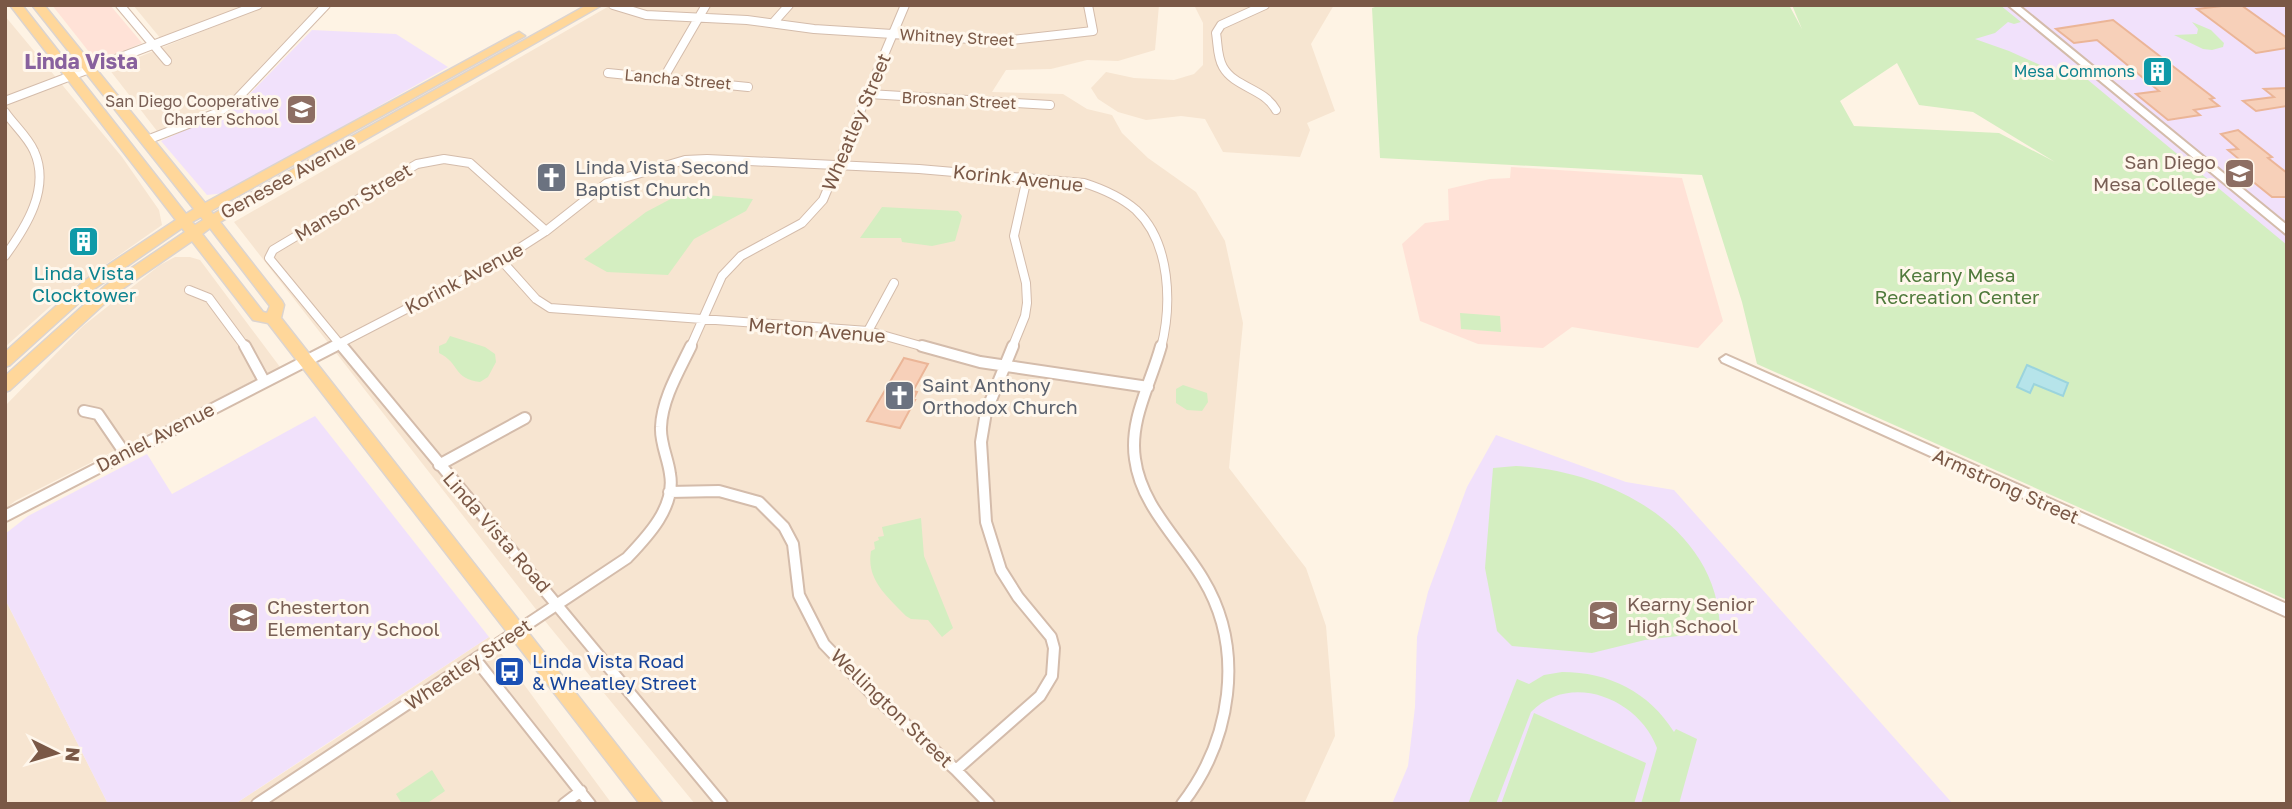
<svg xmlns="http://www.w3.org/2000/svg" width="2292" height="809" font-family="'Golos Text',sans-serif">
<rect width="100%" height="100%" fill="#fef3e4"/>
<path fill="#f7e5d1" d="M133 5H248L161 39Z
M268 5H319L229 100 157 131 109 69Z
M611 5H1159L1155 50 1118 61 1087 60 1051 69 1006 70 992 92 1063 94 1087 109 1112 115 1122 133 1148 158 1196 192 1225 241 1243 323 1229 468 1306 568 1326 626 1335 736 1304 804H695L549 626 234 222Z
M1194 5H1334L1311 44 1335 111 1307 123 1310 130 1300 157 1223 152 1205 119 1181 116 1146 120 1118 112 1098 99 1091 88 1106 72 1134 78 1174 80 1194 74 1203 65V23Z
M5 16 122 157 159 210 162 225 65 293 5 347Z
M175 257H190L200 260 280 367 15 501 5 509V406L83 326 160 265Z
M5 599 108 804H5Z
M489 637 612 804H235L332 741Z"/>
<path fill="#ffe2d7" d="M52 5H110L142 43 97 62Z
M1511 167 1682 178 1723 321 1698 348 1572 327 1543 348 1478 344 1420 321 1402 244 1425 223 1449 220 1448 189 1490 179 1510 178Z"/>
<path fill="#f1e1fb" d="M1998 5H2287V253L1969 40Z
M312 30 396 34 448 67 225 193 207 195 161 141 238 106Z
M315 416 489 637 235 804H108L5 599V534L28 516 147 454 172 494Z
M1496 435 1626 482 1674 490 1953 804H1392L1408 766 1415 707 1417 637 1428 592 1467 487Z"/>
<path fill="#d4eec1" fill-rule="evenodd" d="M1381 5H1789L1802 29 1792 5H2000L2021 22 2014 24 2008 22 1995 33 1975 39 2009 51 2060 74 2077 72 2082 75 2287 245V600L1757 364 1742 302 1702 175 1380 158 1372 8ZM1897 63 1919 105 1973 112 2055 162 1999 133 1854 126 1840 101Z
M2192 22 2211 30 2224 43 2223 47 2212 50 2203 49 2174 35 2197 34 2198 29Z
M682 193 753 199 746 211 694 239 668 275 607 272 584 259 646 212Z
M882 207 958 211 962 216 955 241 932 246 902 242 901 238H860Z
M1460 313 1500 316 1501 332 1461 329Z
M450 336 485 347 495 354 496 362 488 377 480 382C453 379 460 363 439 353V346L446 343Z
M1183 385 1207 393 1208 402 1202 411 1187 410 1176 403V389Z
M1516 466C1608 470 1720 527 1720 631L1645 640 1592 653 1512 646 1497 631 1485 568 1493 468Z
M921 518 924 556 953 628 942 637 928 620 911 619 906 616C887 596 866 580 871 551L875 549 874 542 879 540 878 537 884 536 882 527Z
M1562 672C1609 672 1649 692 1674 732L1676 729 1697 739 1679 804H1641L1657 748C1639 699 1571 671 1531 712L1496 804H1468L1517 679 1529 684 1544 675Z
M1534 713 1646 763 1634 804H1501Z
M432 770 445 791 426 804H402L396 794Z"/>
<path fill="#b6e4ea" stroke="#9bd4dd" stroke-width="2" d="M2027 365 2068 383 2063 396 2034 384 2030 393 2017 387Z"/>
<path fill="#f7d0b9" stroke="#ebb597" stroke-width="2" d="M2230 5H2241L2287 38V48L2256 53 2197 9Z
M2113 20 2214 98 2210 99 2219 106 2194 110 2200 115 2168 120 2136 94 2159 91 2097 40 2074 43 2056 29Z
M2287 88V106L2256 111 2243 101 2274 97 2264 89Z
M2238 130 2272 157 2268 158 2287 173V197H2272L2236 168 2240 167 2233 162 2240 160 2228 150 2238 149 2221 134Z
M904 358 928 364 913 391 917 392 913 400H915L900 428 867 421Z"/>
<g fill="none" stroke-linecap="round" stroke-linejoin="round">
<defs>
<path id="minor-far1" d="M120 5 167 61
M613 5 646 15 747 20 814 29 1002 41 1093 31 1088 5
M1265 5 1221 25 1216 33C1218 44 1217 57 1223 67 1235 88 1264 88 1276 110
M773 23 789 5
M608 73 748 87
M663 79 706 5
M869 94 1050 105
M5 101 258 5
M5 112C14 125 28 137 34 151 51 188 26 227 5 256
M147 140 219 112 235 101 326 5
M501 260 536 299 550 308 868 331 928 348
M189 290 209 298 246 348
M868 331 894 283
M331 348 501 260 546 231 607 183 685 160 707 159 919 169 1084 183C1103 189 1121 197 1136 210 1171 243 1172 305 1161 348
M343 348 269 258 273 250 417 164 444 159 470 163 546 231
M690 348 722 276 741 256 802 223 823 200 905 5
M1012 348 1025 316 1027 303 1026 283 1014 236 1027 178"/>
<path id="minor" d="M245 346 264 381
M342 346 722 804
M922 346 980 362 1148 387
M1161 346C1151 383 1129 420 1135 459 1141 506 1180 540 1203 579 1246 650 1231 741 1182 804
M84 411 98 414 124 452
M439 465 525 418
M669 492 719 491 759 502 784 527 793 544 799 595 824 644 871 693 956 770 989 804
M5 516 335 346
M476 660 590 804
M956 770 1040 696 1052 676 1054 648 1051 637 1018 597 1001 570 986 522 981 442 986 412 1013 346
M257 804 627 558C647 537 676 507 670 474 668 458 660 443 661 427 662 399 679 371 691 346
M564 804 581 791"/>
<path id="tertiary" d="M2008 5H2018L2287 225V235Z
M1726 355 2287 604V617L1722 362 1720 359Z"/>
<path id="primary" d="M10 5H22L186 214 194 209 32 5H44L205 203 515 34 519 32 525 36 211 211 213 214 587 5H602L220 222 282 301 284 305 281 318 663 804H640L268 323 253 320 192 241 115 294 10 390 5 392V376L105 286 185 232 182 228 94 289 10 365 5 367V352L84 281 176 220ZM201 217 203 220 195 225 192 222ZM210 228 270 306 267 313 263 312 202 234Z"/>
</defs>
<use href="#minor-far1" stroke="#d4bcab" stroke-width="10"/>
<use href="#minor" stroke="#d4bcab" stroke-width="14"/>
<use href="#tertiary" stroke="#d4bcab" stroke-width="4"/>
<use href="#primary" stroke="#dcd4cf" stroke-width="3"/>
<use href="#minor-far1" stroke="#fff" stroke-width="8"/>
<use href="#minor" stroke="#fff" stroke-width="10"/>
<use href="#tertiary" fill="#fff" fill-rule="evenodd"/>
<use href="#primary" fill="#ffd79a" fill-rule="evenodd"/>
</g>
<defs>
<symbol id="building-square" viewBox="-11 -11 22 22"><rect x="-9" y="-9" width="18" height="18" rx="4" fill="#0f9aa8" stroke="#fff7ec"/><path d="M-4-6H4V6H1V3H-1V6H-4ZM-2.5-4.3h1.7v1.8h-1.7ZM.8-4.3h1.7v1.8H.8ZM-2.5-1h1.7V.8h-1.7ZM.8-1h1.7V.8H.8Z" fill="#fff"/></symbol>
<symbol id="school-square" viewBox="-11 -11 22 22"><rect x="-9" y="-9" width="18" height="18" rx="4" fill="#8d6e63" stroke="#fff7ec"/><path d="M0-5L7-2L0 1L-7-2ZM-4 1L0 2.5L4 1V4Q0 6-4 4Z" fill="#fff"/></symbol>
<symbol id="university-square" viewBox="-11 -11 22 22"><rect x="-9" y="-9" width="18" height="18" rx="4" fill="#8d6e63" stroke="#fff7ec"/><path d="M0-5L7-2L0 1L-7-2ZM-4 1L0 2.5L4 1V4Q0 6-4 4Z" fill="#fff"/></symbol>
<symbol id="church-square" viewBox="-11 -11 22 22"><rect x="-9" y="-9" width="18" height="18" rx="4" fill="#6b7280" stroke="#fff7ec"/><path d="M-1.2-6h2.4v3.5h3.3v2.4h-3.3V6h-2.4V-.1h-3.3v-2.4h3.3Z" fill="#fff"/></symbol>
<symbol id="bus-square" viewBox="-11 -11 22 22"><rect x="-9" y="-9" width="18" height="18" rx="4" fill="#1a4fb4" stroke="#fff7ec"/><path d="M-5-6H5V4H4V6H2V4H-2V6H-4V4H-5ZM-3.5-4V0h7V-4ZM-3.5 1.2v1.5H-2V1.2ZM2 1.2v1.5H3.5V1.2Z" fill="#fff"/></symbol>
</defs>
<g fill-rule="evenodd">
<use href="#building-square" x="2140" y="54" width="35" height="35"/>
<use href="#school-square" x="284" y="92" width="35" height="35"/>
<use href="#university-square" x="2222" y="156" width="35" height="35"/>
<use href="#church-square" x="534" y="160" width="35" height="35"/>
<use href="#building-square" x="66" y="224" width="35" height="35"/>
<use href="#church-square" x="882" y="378" width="35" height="35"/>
<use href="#school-square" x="1586" y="598" width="35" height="35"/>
<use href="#school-square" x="226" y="600" width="35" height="35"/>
<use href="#bus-square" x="492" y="654" width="35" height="35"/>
</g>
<g text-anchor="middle" stroke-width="6" stroke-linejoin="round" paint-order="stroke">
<g font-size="16" fill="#7a5846" stroke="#fff7ec">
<text transform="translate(957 37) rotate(3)" y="6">Whitney Street</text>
<text transform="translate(678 79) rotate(5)" y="6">Lancha Street</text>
<text transform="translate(959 100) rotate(3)" y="6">Brosnan Street</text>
</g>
<g font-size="16" fill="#0d838f" stroke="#fff7ec" text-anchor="end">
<text x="2135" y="77">Mesa Commons</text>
</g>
<g font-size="16" fill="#785e54" stroke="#fff7ec" text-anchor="end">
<text x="279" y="107">San Diego Cooperative<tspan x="279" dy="18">Charter School</tspan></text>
</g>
<g font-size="19" fill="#7a5846" stroke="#fff7ec">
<text transform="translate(856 122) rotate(-67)" y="7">Wheatley Street</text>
<text transform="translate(288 177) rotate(-29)" y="7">Genesee Avenue</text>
<text transform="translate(1018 178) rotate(6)" y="7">Korink Avenue</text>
<text transform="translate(353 202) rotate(-31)" y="7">Manson Street</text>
<text transform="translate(464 278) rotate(-28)" y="7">Korink Avenue</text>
<text transform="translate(817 330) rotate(5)" y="7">Merton Avenue</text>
<text transform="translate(155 437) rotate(-27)" y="7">Daniel Avenue</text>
<text transform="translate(2006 486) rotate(24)" y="7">Armstrong Street</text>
<text transform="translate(497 532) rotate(49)" y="7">Linda Vista Road</text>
<text transform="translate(468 664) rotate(-34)" y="7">Wheatley Street</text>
<text transform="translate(892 708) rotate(44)" y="7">Wellington Street</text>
</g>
<g font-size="19" fill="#785e54" stroke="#fff7ec" text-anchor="start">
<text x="2216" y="169" text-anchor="end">San Diego<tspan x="2216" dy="22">Mesa College</tspan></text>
<text x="1627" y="611">Kearny Senior<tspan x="1627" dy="22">High School</tspan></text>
<text x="267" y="614">Chesterton<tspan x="267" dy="22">Elementary School</tspan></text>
</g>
<g font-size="19" fill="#5b616d" stroke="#fff7ec" text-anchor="start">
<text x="575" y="174">Linda Vista Second<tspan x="575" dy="22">Baptist Church</tspan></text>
<text x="922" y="392">Saint Anthony<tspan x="922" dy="22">Orthodox Church</tspan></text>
</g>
<g font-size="19" fill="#0d838f" stroke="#fff7ec">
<text x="84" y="280">Linda Vista<tspan x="84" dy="22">Clocktower</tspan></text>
</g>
<g font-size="19" fill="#4f7a3b" stroke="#fff7ec">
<text x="1957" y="282">Kearny Mesa<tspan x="1957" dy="22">Recreation Center</tspan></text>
</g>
<g font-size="19" fill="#164399" stroke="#fff7ec" text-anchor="start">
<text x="532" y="668">Linda Vista Road<tspan x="532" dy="22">&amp; Wheatley Street</tspan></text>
</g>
<g font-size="21" font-weight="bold" fill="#88619e" stroke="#fff7ec">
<text x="81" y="69">Linda Vista</text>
</g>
</g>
<rect width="2292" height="809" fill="none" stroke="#7a5846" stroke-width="14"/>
<g transform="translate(56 753) rotate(95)" stroke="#fff7ec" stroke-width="5" paint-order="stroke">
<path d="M0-5L12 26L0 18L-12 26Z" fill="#7a5846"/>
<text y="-10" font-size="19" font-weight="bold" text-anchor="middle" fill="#7a5846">N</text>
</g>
</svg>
